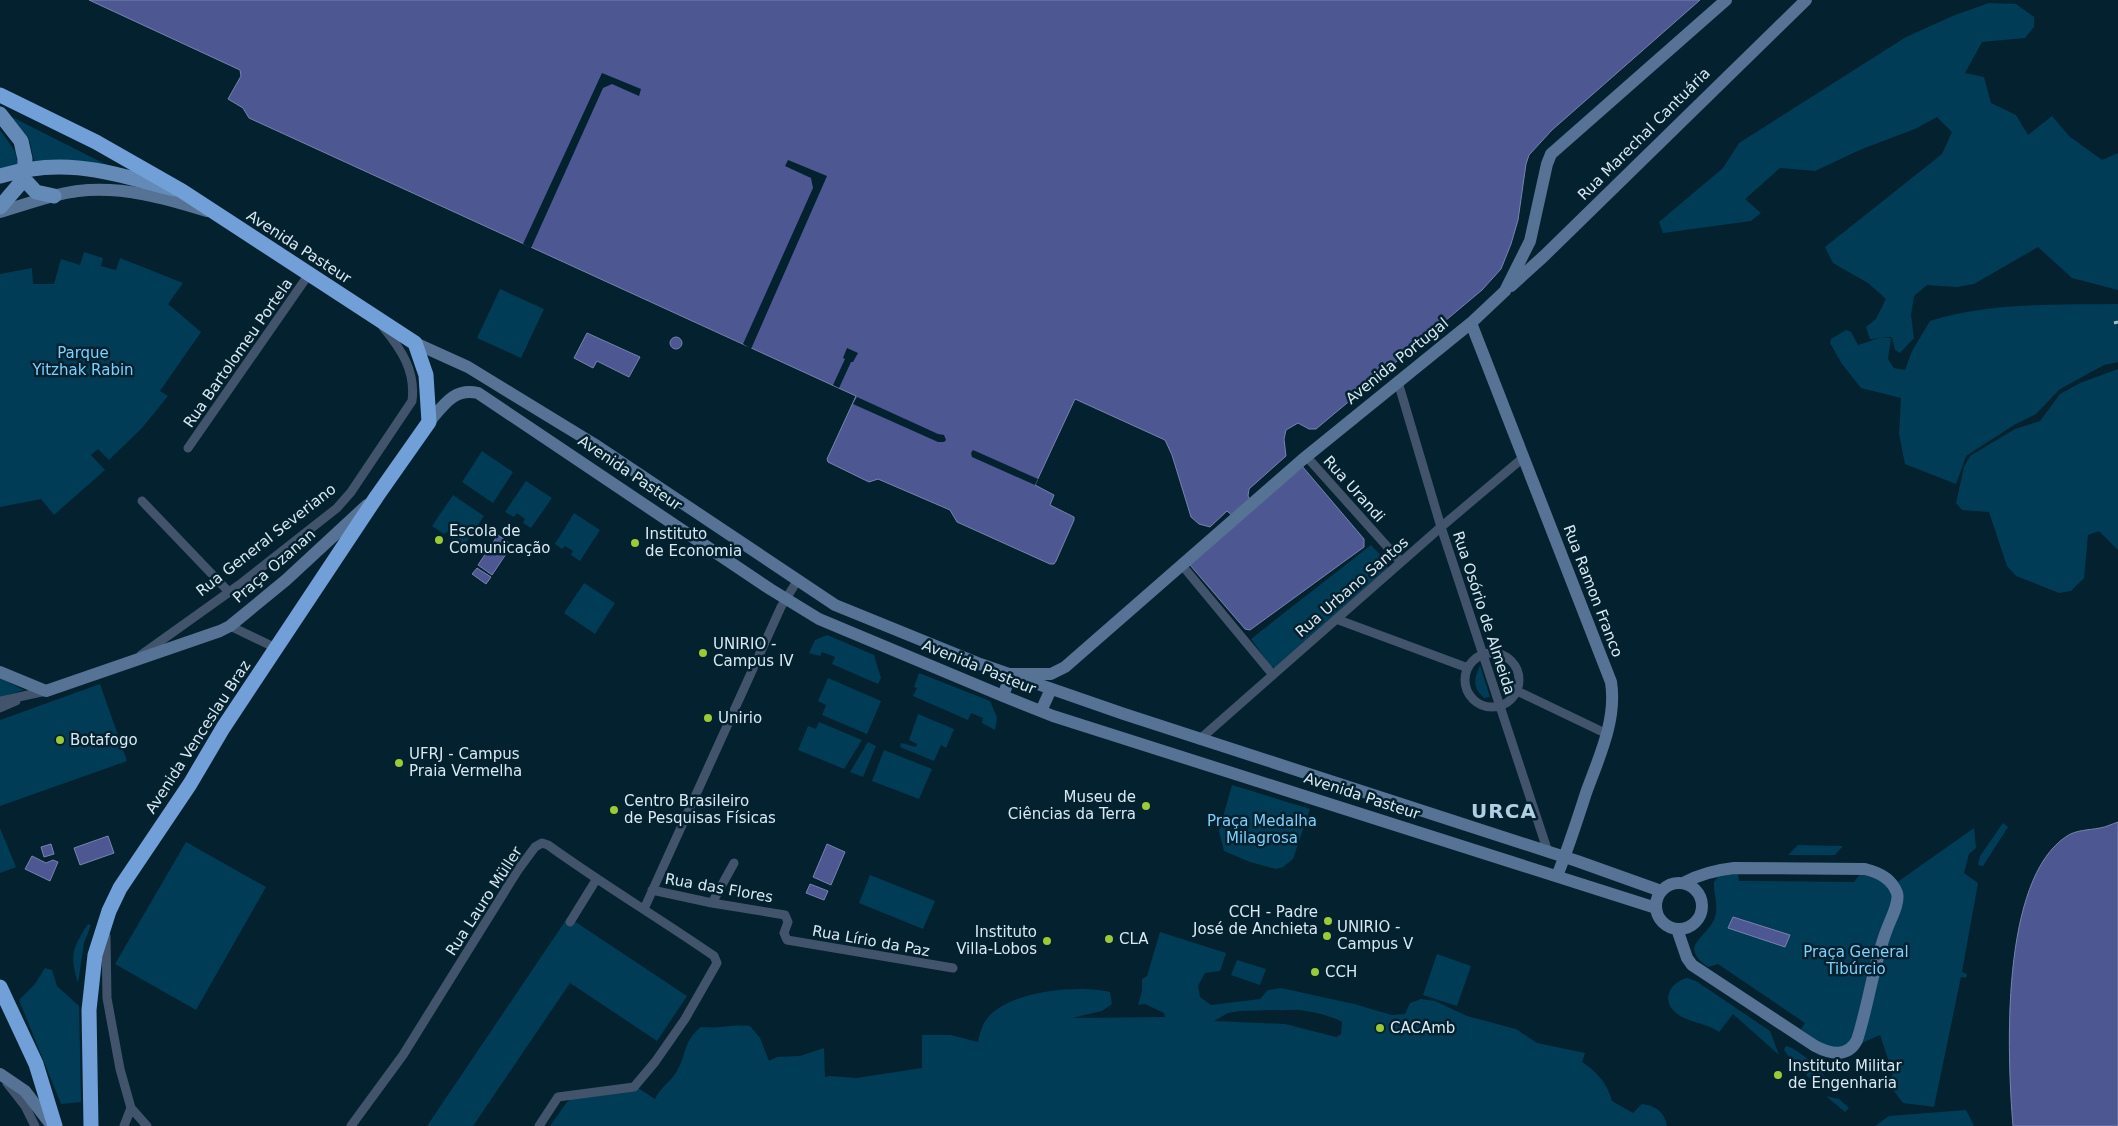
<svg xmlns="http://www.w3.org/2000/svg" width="2118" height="1126" font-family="'DejaVu Sans',sans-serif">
<rect width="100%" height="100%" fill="#04212f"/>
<path fill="#003c55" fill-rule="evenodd" d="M1989 3 2016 4 2034 17V27L2025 38 1982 42 1965 73 1984 77 1991 103 2016 115 2028 135 2052 116 2069 136 2102 160 2118 153V290L2072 278 2038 247 1974 284 1957 287 1927 285 1914 296 1911 315 1914 338 1900 353 1895 350 1892 337H1880L1891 338 1888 359 1894 368 1905 370 1912 351 1930 321C1989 302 2056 305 2118 304V362L2104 365 2060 389 2036 414 2014 425 1966 456 1956 484 1905 464 1899 434 1901 398 1861 388 1842 364 1830 343 1831 339 1846 330 1851 332 1858 345 1880 338 1870 339 1866 327 1876 319 1886 299 1868 283 1833 263 1825 247 1942 154 1952 132 1937 117 1915 129 1862 149 1815 171 1780 168 1745 199 1761 213 1751 221 1663 233 1659 222 1723 168 1739 143 1906 37 1955 15Z
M8 115 107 165H35L29 139Z
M0 130 15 151 18 165 0 173Z
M84 252 103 258 101 266 116 270 120 258 183 283 168 304 201 332 160 391 168 396 142 428 109 460 98 449 91 455 105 470 54 515 41 499 0 507V274L32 268 33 284H54L61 259 80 265Z
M500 289 544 309 521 358 477 338Z
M2118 369V550L2099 531 2088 535 2084 578 2071 591 2059 593 2016 576 2007 566 1989 512 1962 510 1956 503 1964 467 1970 456 2015 429 2040 421 2060 394 2080 383Z
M482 451 513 472 493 503 462 482Z
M526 481 552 498 531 528 523 523 525 519 517 513 514 517 505 512Z
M453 495 484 516 463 547 451 539 454 530 452 529 444 534 432 526Z
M574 513 600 530 580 561 571 555 573 551 565 546 562 549 555 544Z
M1371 545 1386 561 1388 568 1275 668 1270 665 1251 639Z
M584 583 615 603 595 634 564 613Z
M827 635 874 655 881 678 878 684 832 664 835 657 822 652 820 656 809 653 815 640Z
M1494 661C1505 670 1511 676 1509 691L1504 694Z
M1480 665 1490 697 1484 698C1472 687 1474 679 1480 665Z
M919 673 990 701 997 717 995 730 982 723 983 718 971 713 968 720 913 696 917 688 914 687Z
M0 678 24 690 0 697Z
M828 678 881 701 867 734 822 715 826 705 818 701Z
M100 684 127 761 0 806V720Z
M918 714 954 729 946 748 941 745 934 761 900 747 901 743 916 747 917 744 909 740Z
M819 722 862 740 844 769 798 750 808 726 816 729Z
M868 742 876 746 863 777 850 772Z
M884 750 932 769 919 799 872 781Z
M1232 785 1310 809 1293 859 1283 867 1276 869 1250 862 1224 851 1219 831Z
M2003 823 2008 827 1983 866 1978 865 1980 856Z
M0 828 16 867 0 873Z
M1974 828 1976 848 1969 854 1964 873 1978 883 1962 972 1967 974 1966 978 1961 977 1934 1107 1903 1103 1887 1082 1893 1074 1880 1035 1864 1042 1840 1057 1801 1029 1805 1023 1718 964 1708 967C1677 945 1707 939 1715 917 1719 904 1713 894 1714 882L1721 873 1738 874 1739 881 1854 882 1860 874H1864L1896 883Z
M186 842 266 887 196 1010 115 964Z
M1798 845 1843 846 1835 855H1788Z
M870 875 935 901 923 929 859 903Z
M568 917 687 996 657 1041 570 983 473 1126H427Z
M88 924 91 925 84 943 78 983C69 954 73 948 88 924Z
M1160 932 1226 953 1220 971 1205 973 1198 986 1200 997 1211 1005 1260 999 1268 990 1281 988 1354 1004 1392 1015 1405 1014 1410 1003 1421 999 1435 1001 1467 1016 1516 1029 1537 1043 1585 1053 1582 1062C1596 1071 1608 1084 1612 1101L1633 1113 1642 1104C1656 1106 1664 1111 1667 1126H550L567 1102 573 1098 635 1086 655 1099C662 1085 670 1083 677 1071 687 1054 683 1041 701 1027 718 1029 733 1024 750 1026L760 1038 769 1061 777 1057 800 1056 824 1048 825 1077 830 1076 856 1078 922 1068V1035H951L978 1042C979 1036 981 1029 984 1023 1002 991 1078 984 1110 992L1112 1004 1102 1011 1072 1018 1165 1017 1164 1013 1145 1004 1138 1005 1142 991V979L1147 976ZM1275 1010C1284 1011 1291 1009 1299 1010 1314 1012 1330 1015 1342 1022L1341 1034 1336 1037 1285 1024 1214 1021 1228 1013 1240 1011Z
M1437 954 1471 966 1457 1006 1423 995Z
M1237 960 1266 969 1260 985 1231 975Z
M45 968 52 970 57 986 79 1006 81 1102 61 1104 19 1000 35 984Z
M1687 978 1696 981 1770 1031 1779 1055 1733 1014 1719 1032C1706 1022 1684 1023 1673 1010 1661 997 1673 981 1687 978Z
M1786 1046C1798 1048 1830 1076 1829 1087L1820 1086 1806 1075 1808 1073 1795 1061 1794 1063 1784 1050Z
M1826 1096 1839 1099 1849 1108 1845 1112Z
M1966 1110 1974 1126H1875L1889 1116Z"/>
<path fill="#4d5792" stroke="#7783af" d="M89 0H1700L1552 130 1529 155 1526 164 1518 220 1511 244 1501 269 1482 290 1316 429H1309L1298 423 1286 430 1284 439 1286 456 1249 489 1248 496 1251 502 1302 466 1364 539V547L1250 630 1245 629 1190 565 1235 518 1227 511 1210 527 1199 524 1191 517 1172 455 1165 440 1075 399 1035 485 1054 495 1050 505 1074 517V520L1056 561 1054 564H1050L957 522 950 510 878 479 869 482 828 462 827 459 856 396 249 118 243 108 228 99 241 76 240 70Z
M587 333 640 357 629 377 597 361 593 368 574 358Z
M670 343a6 6 0 1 1 12 0a6 6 0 1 1-12 0Z
M498 535 512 545 492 575 478 565Z
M477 568 491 577 486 584 472 574Z
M2118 822V1126H2013C2007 1055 2000 879 2067 836 2076 830 2089 830 2100 828 2106 827 2112 824 2118 822Z
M108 836 114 853 80 865 74 848Z
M51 844 54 854 44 857 41 847Z
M827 844 845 852 831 885 813 877Z
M32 856 46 863 53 860 58 862 50 881 25 869Z
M810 884 828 891 824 900 806 893Z
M1733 917 1790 935 1785 947 1728 928Z"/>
<path fill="#04212f" d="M602 73 641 89 639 96 612 84 603 88 531 248 523 244Z
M788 160 827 176 751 349 743 344 813 188 811 178 785 166Z
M847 348 858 353 853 362H851L839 388 833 385 845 359 843 358Z
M857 397 938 434 944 435 946 440 944 442H938L853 404Z
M973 450 1038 479 1035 485 972 457 971 453Z"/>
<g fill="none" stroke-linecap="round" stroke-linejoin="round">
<path stroke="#42546b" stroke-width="9" d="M1398 382 1441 527 1548 852
M188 448 309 274
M1306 456 1401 562
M142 501 229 592
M1181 564 1273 675
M1336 619 1468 668
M230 626 276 648
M1465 680a27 27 0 1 1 54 0a27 27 0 1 1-54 0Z
M141 655 239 585 337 508 351 492 412 401C416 371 401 349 383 327
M1517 691 1607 734
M0 701 46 691
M0 708 16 701
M1199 740 1441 527 1524 457
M652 890 712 903 785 915 788 922 784 933 787 940 953 968
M712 903 734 863
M644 909 781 607 797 581
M570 922 596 880
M106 936 107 998 120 1069 131 1108 147 1126
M7 1083 25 1106 35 1126
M124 1126 131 1108
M351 1126 403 1055 518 870 535 847 542 843 548 845C602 884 659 918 714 956L717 963 685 1019 655 1062 634 1087 558 1097 539 1126"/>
<path stroke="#567396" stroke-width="12" d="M0 212C25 205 52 194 78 191 123 186 165 198 207 211
M1511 286 1544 256 1806 0
M1471 323 1611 682C1617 720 1599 757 1586 793 1577 821 1568 849 1557 876
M415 343 468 367 594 444 835 605 980 664 1124 714 1577 861 1661 891
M429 422C443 406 454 387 478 393L770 589 819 619 1003 696 1053 716 1656 908
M0 672 46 691 220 631 230 626 286 580 367 505
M1003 696 1011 674H1051L1065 667 1302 460 1471 323 1505 291 1530 241 1547 164 1551 154 1726 0
M1041 711 1051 689
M1656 906a23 23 0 1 1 46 0a23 23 0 1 1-46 0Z
M1677 929 1687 958 1692 965 1815 1046C1830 1054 1848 1058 1857 1040 1869 1003 1873 965 1887 929 1890 920 1900 903 1897 893 1892 879 1878 872 1865 869L1734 868C1715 870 1700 874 1683 883
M0 1074 25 1091 52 1126"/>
<path stroke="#648ab8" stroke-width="15" d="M0 114 21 141 25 159 24 179 0 207
M0 176C65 156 111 173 174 189
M24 179 36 192 54 196"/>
<path stroke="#719fd7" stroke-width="15" d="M0 95 96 142 182 191 415 343 426 375 429 422 377 496 223 728 190 784 120 888 109 911 95 955 89 1010 91 1126
M0 987 36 1064 55 1126"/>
<path stroke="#a7bac4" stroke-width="3" stroke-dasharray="10 5" stroke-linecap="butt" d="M2114 323 2118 322"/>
</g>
<g fill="#9acb34" stroke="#04212f" stroke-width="2">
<circle cx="439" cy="540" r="5"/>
<circle cx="635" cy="543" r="5"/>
<circle cx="703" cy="653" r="5"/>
<circle cx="708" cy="718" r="5"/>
<circle cx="60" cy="740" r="5"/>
<circle cx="399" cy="763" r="5"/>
<circle cx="1146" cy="806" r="5"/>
<circle cx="614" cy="810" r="5"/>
<circle cx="1328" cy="921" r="5"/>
<circle cx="1327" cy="936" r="5"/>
<circle cx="1109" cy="939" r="5"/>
<circle cx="1047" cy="941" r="5"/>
<circle cx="1315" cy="972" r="5"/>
<circle cx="1380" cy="1028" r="5"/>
<circle cx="1778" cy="1075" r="5"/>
</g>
<g text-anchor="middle" stroke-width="5" stroke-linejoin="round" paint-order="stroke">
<g font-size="15" fill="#d9e9f2" stroke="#04212f">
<text transform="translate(1644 134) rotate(-45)" y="5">Rua Marechal Cantuária</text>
<text transform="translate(299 247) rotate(33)" y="5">Avenida Pasteur</text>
<text transform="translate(238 353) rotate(-55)" y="5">Rua Bartolomeu Portela</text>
<text transform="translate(1397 361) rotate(-39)" y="5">Avenida Portugal</text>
<text transform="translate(630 473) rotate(34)" y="5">Avenida Pasteur</text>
<text transform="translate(1354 489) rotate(48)" y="5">Rua Urandi</text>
<text transform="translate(266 540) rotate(-38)" y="5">Rua General Severiano</text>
<text transform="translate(274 566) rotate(-41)" y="5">Praça Ozanan</text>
<text transform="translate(1352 587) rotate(-41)" y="5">Rua Urbano Santos</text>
<text transform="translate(1593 591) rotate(69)" y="5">Rua Ramon Franco</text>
<text transform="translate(1484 613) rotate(72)" y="5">Rua Osório de Almeida</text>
<text transform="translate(979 667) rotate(22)" y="5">Avenida Pasteur</text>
<text transform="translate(198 737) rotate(-57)" y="5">Avenida Venceslau Braz</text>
<text transform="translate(1362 796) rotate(18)" y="5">Avenida Pasteur</text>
<text transform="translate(719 888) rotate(10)" y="5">Rua das Flores</text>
<text transform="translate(484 901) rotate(-57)" y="5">Rua Lauro Müller</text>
<text transform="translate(871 941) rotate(10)" y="5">Rua Lírio da Paz</text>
</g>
<g font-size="15" fill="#7ed0fb" stroke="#04212f">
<text x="83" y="358">Parque<tspan x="83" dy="17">Yitzhak Rabin</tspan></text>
<text x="1262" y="826">Praça Medalha<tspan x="1262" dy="17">Milagrosa</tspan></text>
<text x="1856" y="957">Praça General<tspan x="1856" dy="17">Tibúrcio</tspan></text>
</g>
<g font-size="15" fill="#d9e9f2" stroke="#04212f" text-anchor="start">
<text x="449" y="536">Escola de<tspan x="449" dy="17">Comunicação</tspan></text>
<text x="645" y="539">Instituto<tspan x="645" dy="17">de Economia</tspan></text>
<text x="713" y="649">UNIRIO -<tspan x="713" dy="17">Campus IV</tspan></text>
<text x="718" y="723">Unirio</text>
<text x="70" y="745">Botafogo</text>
<text x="409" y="759">UFRJ - Campus<tspan x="409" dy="17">Praia Vermelha</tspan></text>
<text x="1136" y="802" text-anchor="end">Museu de<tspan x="1136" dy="17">Ciências da Terra</tspan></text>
<text x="624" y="806">Centro Brasileiro<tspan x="624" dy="17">de Pesquisas Físicas</tspan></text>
<text x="1318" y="917" text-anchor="end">CCH - Padre<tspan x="1318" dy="17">José de Anchieta</tspan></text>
<text x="1337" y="932">UNIRIO -<tspan x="1337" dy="17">Campus V</tspan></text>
<text x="1037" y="937" text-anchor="end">Instituto<tspan x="1037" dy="17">Villa-Lobos</tspan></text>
<text x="1119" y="944">CLA</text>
<text x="1325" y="977">CCH</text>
<text x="1390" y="1033">CACAmb</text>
<text x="1788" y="1071">Instituto Militar<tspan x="1788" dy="17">de Engenharia</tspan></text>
</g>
<g font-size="20" font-weight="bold" letter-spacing="1" fill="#afd0e2" stroke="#04212f">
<text x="1504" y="818">URCA</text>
</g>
</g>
</svg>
